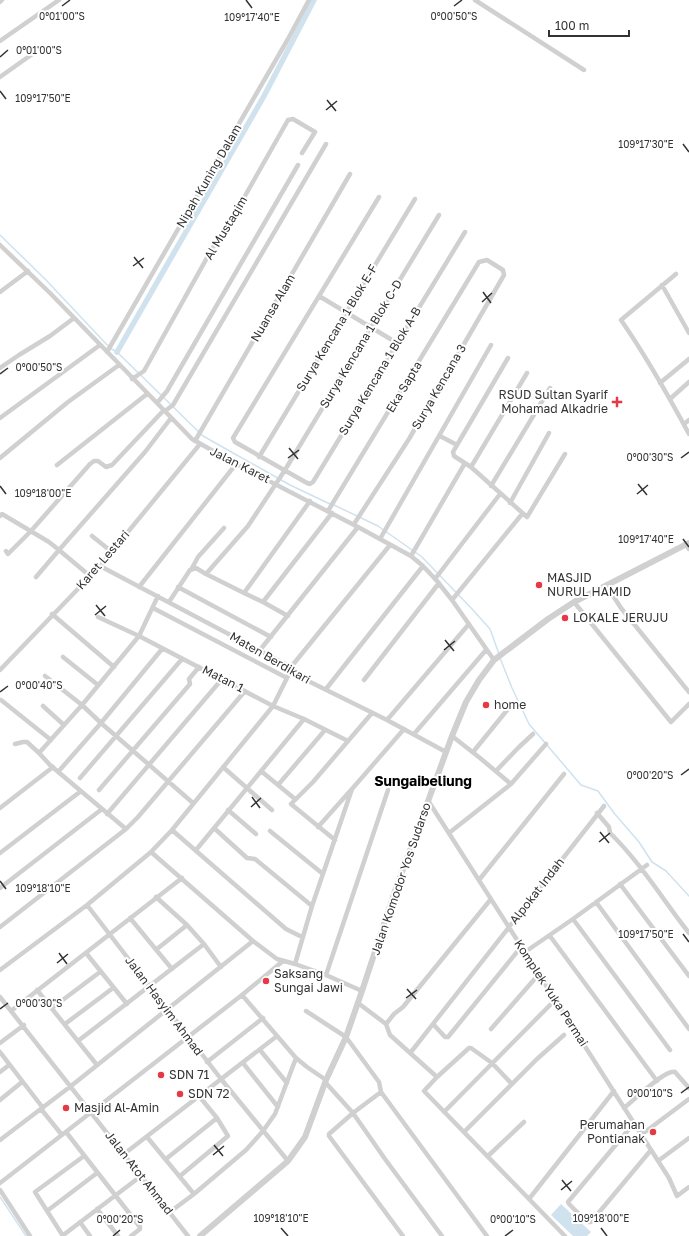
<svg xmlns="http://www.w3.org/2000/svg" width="689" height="1236" font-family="'Golos Text',sans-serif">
<rect width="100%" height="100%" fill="#fff"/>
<path fill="#cfe2ee" d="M561 1204 591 1232 587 1236H573L551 1215Z"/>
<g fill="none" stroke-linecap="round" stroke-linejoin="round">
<path stroke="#cfe2ee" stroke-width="1.5" d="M0 235 46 280 110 348 117 352 203 436 290 485 330 504
M334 505 378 526 422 557 473 610 490 629 499 654
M500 658 512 688 529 724 581 785 598 791 614 813 639 842 652 862 666 871 689 896
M0 1197 26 1236"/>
<path stroke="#cfe2ee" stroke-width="5.5" d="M117 352 264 96 314 0"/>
<path stroke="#d0d0d0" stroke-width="4.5" d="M475 0 584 70
M0 2 2 0
M0 41 59 0
M0 77 31 55
M379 197 233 438 235 442 307 483 310 484 313 482 465 232
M0 245 50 293 192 439 236 464 358 527 411 556 423 566 437 581 452 600 494 660
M676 274 621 320C646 356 668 395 689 434
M662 285 689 333
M0 292 28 271
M319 296 397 343
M107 352 288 39 309 0
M508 358 457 445 453 452 454 456 471 467 527 373
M0 368 19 355 50 336 74 318
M132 379 144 371 213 247 220 240 288 120 293 119 315 132 302 153
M660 383 689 359
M670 399 689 382
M157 403 167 391 298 165
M165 411 173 405 326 144
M0 418 100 345
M684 424 689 420
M440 436 457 445
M195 441 350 174
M259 457 415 199
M0 458 68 402 119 365
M57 465 147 394
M471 467 527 517 565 454
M491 486 550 388
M510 503 549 433
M328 511 479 262 487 260 503 270 504 275 409 439 354 524
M0 516 2 514 49 542 59 550 145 452 171 418
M92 536 112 552
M380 539 491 345
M686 544 689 549
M6 551 8 554 31 531 90 464 94 461H98L106 467 112 465 164 410
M411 556 465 463
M100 566 291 667 290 672 387 720 446 752
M192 568 198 557 224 528
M206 574 244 593
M36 577 59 550 90 576
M435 579 500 494
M606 585 621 608 689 692
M139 587 236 464
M178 587 271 637
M452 600 522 514
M169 602 190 570 196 568 206 574 248 526 285 470 439 215
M263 602 244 593 310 501
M574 602 671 722 689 704
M153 608 287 678
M52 614 114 667
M288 616 263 602 332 513
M98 617 139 636 273 706 304 719 348 741
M260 650 358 527
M63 657 98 685
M291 667 390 545
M0 670 100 566 200 444
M45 676 82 705 101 723 193 803
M364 680 439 583
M326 689 423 566
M1 700 51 740
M43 706 64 725
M387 720 469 624
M414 734 486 650
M452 736 480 758 511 784
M15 744 23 742H27L39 753 50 765 126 829
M473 752 508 709
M39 753 82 705 139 636 158 596
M223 767 272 810
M261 771 295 799
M496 771 518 748 533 734
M58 772 101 723 162 649
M80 778 182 659
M278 785 325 730
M99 790 190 684 189 679 199 667
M429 802 669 1178 677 1196 689 1187
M0 808 53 767
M228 810 256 834
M597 813 609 827 610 833C640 862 663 900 689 933
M107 814 222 679
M318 827 351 790
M214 828 247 858 255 859 312 906
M172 830 286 929 302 937
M270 831 323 874
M449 833 511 784 546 744
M335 840 291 804 313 782 372 713
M196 850 304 719
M151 852 253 941 277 959 295 964 326 975 362 991
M0 853 81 791
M479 880 564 774
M620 884 689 976
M0 888 102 809
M156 897 187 925 204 944 221 967
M596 902 689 1029
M87 905 221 1079 288 1161
M130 918 172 969
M573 919 670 1050
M0 927 126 829 138 817 245 691
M550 936 657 1081
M157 949 187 925
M525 952 573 919 647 865
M86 953 127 1004
M295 964 312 906 352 789 404 729
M0 970 87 905 151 852 172 830 273 706 290 672
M326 975 388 790
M37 990 97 1065
M242 995 296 1058 307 1067 326 1080
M0 997 188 1236
M358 1003 386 1024
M52 1008 100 972
M11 1011 182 878
M306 1011 346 1037 379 1082 381 1092 487 1236
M65 1024 113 988
M433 1024 445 1037H448L521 947
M491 1029 539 974
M78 1041 204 944
M0 1043 24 1025
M260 1050 287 1083
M0 1052 43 1108
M411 1052 604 806
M207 1062 263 1018
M243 1063 278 1107
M0 1072 9 1065
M437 1077 390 1035 386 1024 394 1014 403 1007 491 899
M325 1082 353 1113 385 1159 442 1236
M512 1084 492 1063 471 1048H469L437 1077 424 1091 565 1236
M381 1092 353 1113 329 1134V1136L403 1236
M0 1100 22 1082
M624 1108C633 1101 665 1069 675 1072L689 1088
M41 1109 62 1135
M444 1112 555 1000
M634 1123 568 1202 569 1204 587 1222H591L651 1150
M66 1132 140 1227V1229L131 1236
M464 1132 537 1059 564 1035
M641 1135 689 1099
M147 1137 194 1194
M0 1140 71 1086 253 941
M124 1154 277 1036
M488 1156 524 1122
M166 1159 217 1118
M658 1161 689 1138
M180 1176 228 1136 217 1118 199 1096
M0 1183 242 995 283 961
M0 1190 30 1236
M529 1199 614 1091
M97 1209 118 1236
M47 1211 97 1173
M170 1212 194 1194 246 1150 263 1131 275 1114 296 1058
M80 1222 90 1236
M62 1236 141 1176
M63 1236 35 1192 84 1156"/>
<path stroke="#d0d0d0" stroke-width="6" d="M200 1236 288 1161 305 1137 326 1080 346 1037 362 991 395 891 452 736 466 702 479 680 494 660 548 619 574 602 689 543"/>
</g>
<path fill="none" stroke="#333" stroke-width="1.5" d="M246 0 252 8M62 6 70 0M454 6 462 0M0 57 8 50M0 91 6 99M327 100 336 111M326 110 337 101M683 144 689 152M134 257 143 268M133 266 144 258M483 292 491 303M482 302 492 293M0 374 8 368M289 448 298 459M288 458 299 450M681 458 689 452M638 484 647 495M0 486 6 494M637 494 648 485M683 539 689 547M96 605 105 616M95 615 106 606M445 640 454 651M444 650 455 641M0 692 8 686M681 775 689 769M252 797 260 808M251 807 261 798M600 832 609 843M599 842 610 833M0 881 6 889M683 934 689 942M59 953 67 964M57 963 68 954M407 989 416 999M406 998 417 990M0 1009 8 1003M681 1093 689 1087M214 1145 223 1156M213 1155 224 1146M562 1180 571 1191M561 1190 572 1181M281 1228 288 1236M601 1228 607 1236M113 1236 120 1230M505 1236 513 1230"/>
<g fill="#e63946" stroke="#fff" stroke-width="1.5">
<path d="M615 396h4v4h4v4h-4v4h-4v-4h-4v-4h4z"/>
<circle cx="539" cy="585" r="4"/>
<circle cx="565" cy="618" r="4"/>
<circle cx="486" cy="705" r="4"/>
<circle cx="266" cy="981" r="4"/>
<circle cx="161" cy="1075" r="4"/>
<circle cx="180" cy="1094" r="4"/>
<circle cx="66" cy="1108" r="4"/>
<circle cx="653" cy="1132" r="4"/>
</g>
<g text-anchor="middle" stroke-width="4" stroke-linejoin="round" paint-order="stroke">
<g font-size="12" fill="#333" stroke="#fff">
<text transform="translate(209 176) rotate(-60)" y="4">Nipah Kuning Dalam</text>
<text transform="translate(226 228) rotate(-59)" y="4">Al Mustaqim</text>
<text transform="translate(273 308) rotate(-60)" y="4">Nuansa Alam</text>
<text transform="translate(337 328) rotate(-59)" y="4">Surya Kencana 1 Blok E-F</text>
<text transform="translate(361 344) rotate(-59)" y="4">Surya Kencana 1 Blok C-D</text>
<text transform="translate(380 371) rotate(-59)" y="4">Surya Kencana 1 Blok A-B</text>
<text transform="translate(404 387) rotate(-59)" y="4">Eka Sapta</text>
<text transform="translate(439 387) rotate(-60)" y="4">Surya Kencana 3</text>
<text transform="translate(240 465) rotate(27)" y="4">Jalan Karet</text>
<text transform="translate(103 560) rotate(-49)" y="4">Karet Lestari</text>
<text transform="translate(270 658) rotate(30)" y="4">Maten Berdikari</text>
<text transform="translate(223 679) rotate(27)" y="4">Matan 1</text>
<text transform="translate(401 879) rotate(-71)" y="4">Jalan Komodor Yos Sudarso</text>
<text transform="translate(537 891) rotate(-52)" y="4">Alpokat Indah</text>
<text transform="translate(551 993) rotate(57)" y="4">Komplek Yuka Permai</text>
<text transform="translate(164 1006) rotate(53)" y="4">Jalan Hasyim Ahmad</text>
<text transform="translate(139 1173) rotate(52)" y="4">Jalan Atot Ahmad</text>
</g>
<g font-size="12" fill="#333" stroke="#fff" text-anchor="start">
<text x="608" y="399" text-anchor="end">RSUD Sultan Syarif<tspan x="608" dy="14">Mohamad Alkadrie</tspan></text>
<text x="547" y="582">MASJID<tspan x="547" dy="14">NURUL HAMID</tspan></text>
<text x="573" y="622">LOKALE JERUJU</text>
<text x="494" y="709">home</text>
<text x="274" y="978">Saksang<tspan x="274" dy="14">Sungai Jawi</tspan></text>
<text x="169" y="1079">SDN 71</text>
<text x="188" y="1098">SDN 72</text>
<text x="74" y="1112">Masjid Al-Amin</text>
<text x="645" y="1129" text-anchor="end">Perumahan<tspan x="645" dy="14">Pontianak</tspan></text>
</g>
<g font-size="14" font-weight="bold" fill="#000" stroke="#fff">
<text x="423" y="786">Sungaibeliung</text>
</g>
</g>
<g font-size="10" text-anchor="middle" fill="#333" stroke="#fff" stroke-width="4" stroke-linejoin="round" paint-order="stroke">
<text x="62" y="20">0°01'00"S</text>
<text x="454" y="20">0°00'50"S</text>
<text x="252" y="21">109°17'40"E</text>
<text x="39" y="54">0°01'00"S</text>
<text x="43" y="102">109°17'50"E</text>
<text x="646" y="148">109°17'30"E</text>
<text x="39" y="371">0°00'50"S</text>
<text x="650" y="461">0°00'30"S</text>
<text x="43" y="497">109°18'00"E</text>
<text x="646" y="543">109°17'40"E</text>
<text x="39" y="689">0°00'40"S</text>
<text x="650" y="779">0°00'20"S</text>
<text x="43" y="892">109°18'10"E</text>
<text x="646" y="938">109°17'50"E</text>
<text x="39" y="1007">0°00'30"S</text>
<text x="650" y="1097">0°00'10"S</text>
<text x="281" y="1222">109°18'10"E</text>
<text x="601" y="1222">109°18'00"E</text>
<text x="120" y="1223">0°00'20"S</text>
<text x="513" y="1223">0°00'10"S</text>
</g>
<path d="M549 30v6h80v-6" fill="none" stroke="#333333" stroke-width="2"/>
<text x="555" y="30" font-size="12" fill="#333333" stroke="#ffffff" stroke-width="3" paint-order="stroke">100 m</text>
</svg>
